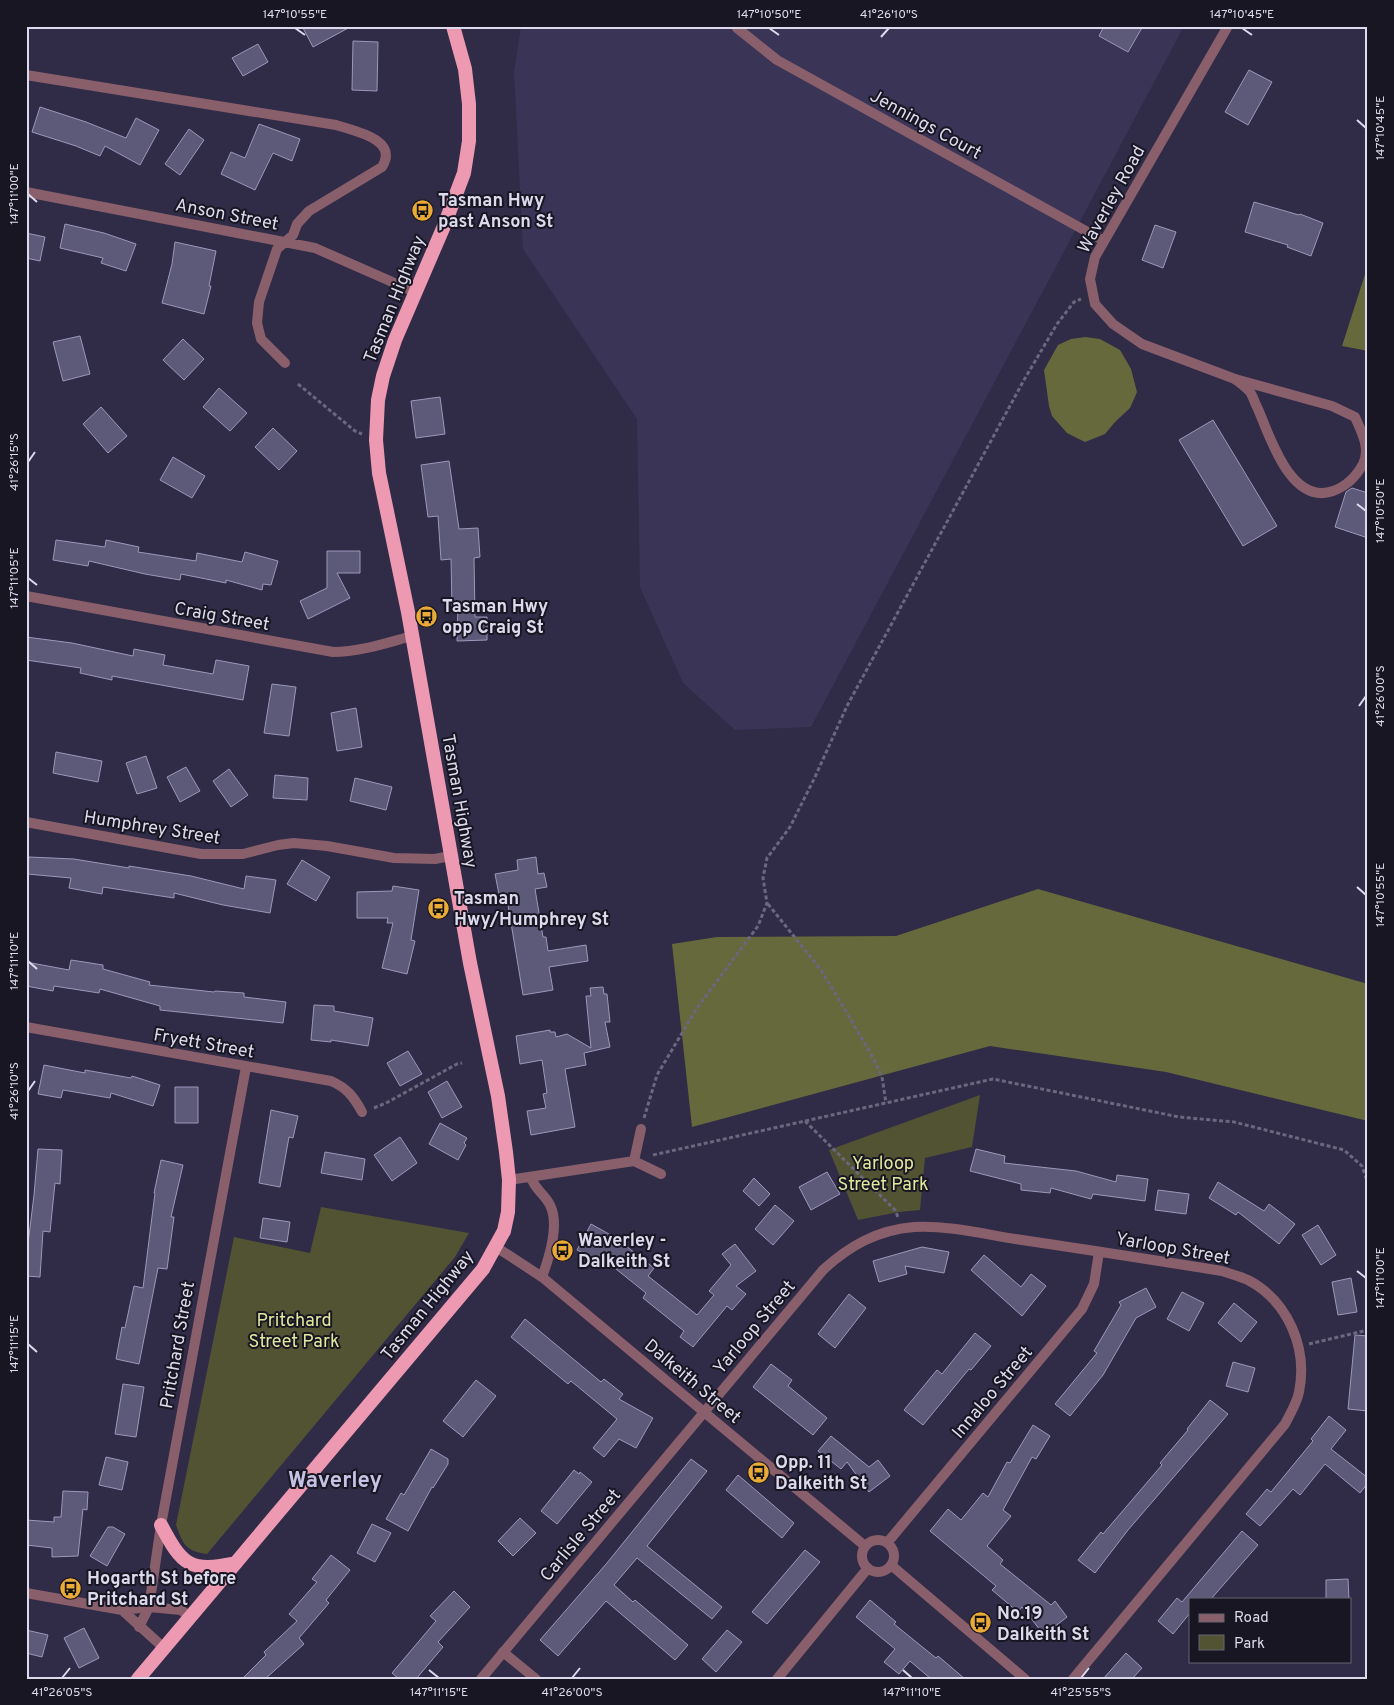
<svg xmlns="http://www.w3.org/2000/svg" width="1394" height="1705" font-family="Overpass,sans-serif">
<rect width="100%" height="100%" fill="#302b47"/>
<path fill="#3a3457" d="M521 26H1184L811 727 735 730 683 683 640 587 637 419 523 249 514 72Z"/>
<path fill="#515332" d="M980 1095 972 1147 925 1158 920 1210 899 1212 858 1220 829 1150Z
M321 1207 469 1233 455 1257 207 1554C186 1551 183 1545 176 1525L234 1237 310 1253Z"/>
<path fill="#66693b" d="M1368 265V351L1342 346Z
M1085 337 1100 339 1120 350 1131 369 1137 392 1130 408 1115 422 1105 434 1085 442 1067 433 1052 416 1049 406 1044 370 1058 345 1071 339Z
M1038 889 1368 984V1121L1166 1072 990 1046 692 1127 672 944 717 937 896 936Z"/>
<path fill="#5d5978" stroke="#9c98ba" d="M302 26H352L313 47Z
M1104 26H1143L1128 52 1099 36Z
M353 41 378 42 377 91 352 90Z
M258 44 268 62 243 76 232 58Z
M1249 70 1272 82 1248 125 1225 112Z
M40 107 86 122 126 138 136 118 159 130 140 165 105 146 100 156 76 146 32 132Z
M259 124 300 139 292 161 273 153 255 190 221 174 231 152 245 158Z
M189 129 204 140 180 175 165 164Z
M1254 202 1299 215 1300 214 1323 223 1311 256 1287 247 1288 245 1245 232Z
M65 224 104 233 136 244 126 271 101 263 103 258 60 248Z
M1155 225 1176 232 1163 268 1142 260Z
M26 233 45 237 40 261 26 258Z
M175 242 216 251 209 286H211L204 314 162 303 172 264Z
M80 336 90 374 63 381 53 342Z
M183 339 204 359 184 380 163 360Z
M219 388 247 413 230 431 203 407Z
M440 397 445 434 416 438 411 401Z
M101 407 127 436 108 453 83 424Z
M1213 420 1277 526 1243 546 1179 440Z
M273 428 297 451 279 470 255 447Z
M173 457 205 476 192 498 160 480Z
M449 461 459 529 478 528 480 557 474 558 475 617H487V640L457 641 458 606H452L451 559 441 560 438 516 428 517 421 465Z
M1352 488 1368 493V538L1335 527 1346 492Z
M56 540 105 547 106 540 139 547 138 552 196 561 197 553 242 562 245 552 278 561 271 585 263 584 262 590 226 580V583L181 574 180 580 145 574 89 561 88 566 53 560Z
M327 551H360V573H337L350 598 308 619 300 601 327 588Z
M26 637 72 643 133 656 134 649 165 655 163 665 213 674 216 660 249 666 243 700 112 676V680L80 673 81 668 26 660Z
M272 684 296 687 289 736 264 733Z
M356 708 362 747 337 751 331 713Z
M56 752 102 761 98 782 53 773Z
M146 756 157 788 137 794 126 763Z
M186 767 200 791 180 802 167 777Z
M229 769 248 795 231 807 213 781Z
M275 775 308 778 307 800 273 798Z
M355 778 392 787 386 810 350 801Z
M29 857 74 859 129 868V866L191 876 244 889 246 876 276 880 270 913 223 905 174 893V898L103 887 102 894 69 888 71 878 27 874Z
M536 857 538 874 544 873 547 887 535 889 543 937H546L548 951 586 945 588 961 549 967 553 990 523 995 506 893 499 894 495 874 518 870 517 860Z
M302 860 330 877 316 901 287 884Z
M393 886 419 890 411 940 415 941 407 974 382 968 393 923H387L388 918H357V892L392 891Z
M71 960 103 965V969L150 982 149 985 214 992 215 991 244 993V997L286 1002 283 1023 160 1010V1006L100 989 99 993 54 986 53 991 26 986V962L69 970Z
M603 987 604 994H607L610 1022H605L610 1047 584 1053 586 1065 565 1069 575 1127 531 1135 527 1111 546 1108 543 1094 547 1093 542 1060 520 1064 516 1036 550 1030V1032H555L556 1037 567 1034 591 1048 586 996H591L590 988Z
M314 1005 334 1006V1011L373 1018 368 1046 331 1040V1042L311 1040Z
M408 1051 422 1074 400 1086 387 1063Z
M44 1065 85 1073V1070L131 1078 132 1076 160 1085 153 1106 111 1093 110 1098 63 1090 61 1098 38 1094Z
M447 1081 462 1107 442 1118 428 1092Z
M175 1087H198V1123H175Z
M271 1110 298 1116 293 1138 289 1137 280 1187 259 1183Z
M440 1123 467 1138 464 1143 466 1145 458 1160 429 1144Z
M400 1137 417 1163 392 1181 374 1155Z
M38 1149 62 1150 60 1184 55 1183 50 1232 43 1231 40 1277 26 1276V1243L28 1244 34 1195Z
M976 1149 1005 1156 1004 1163 1076 1171 1116 1182 1117 1175 1148 1179 1145 1201 1093 1194 1091 1199 1051 1188 1050 1193 1021 1190V1184L970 1171Z
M325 1152 365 1159 362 1180 321 1173Z
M161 1160 183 1165 171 1217H174L167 1269 158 1268 139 1364 116 1359 122 1327 125 1328 134 1286 143 1288 155 1193H154Z
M827 1172 840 1194 811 1210 799 1187Z
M754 1178 770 1194 759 1206 743 1191Z
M1218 1182 1264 1211 1269 1204 1295 1224 1279 1244 1238 1212 1236 1215 1209 1198Z
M1158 1190 1189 1194 1186 1214 1155 1210Z
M775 1205 794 1221 773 1245 755 1229Z
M263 1218 290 1222 287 1242 260 1238Z
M591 1224 616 1238 654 1268 648 1276 697 1315 714 1295 709 1291 731 1265 722 1254 735 1244 756 1271 736 1286 746 1294 732 1310 727 1306 693 1347 680 1337 684 1331 643 1298 646 1293 601 1257 599 1261 577 1250Z
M1318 1225 1336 1255 1321 1265 1302 1235Z
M922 1247 949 1252 944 1273 905 1266 907 1274 879 1282 873 1261Z
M984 1255 1021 1287 1031 1274 1046 1286 1022 1316 971 1270Z
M1351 1278 1357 1312 1338 1315 1332 1282Z
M1146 1288 1156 1307 1136 1318 1103 1375 1070 1416 1055 1404 1097 1353 1094 1351 1121 1305 1119 1302Z
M1182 1292 1204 1303 1189 1331 1167 1319Z
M849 1294 866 1308 835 1348 818 1334Z
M1234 1303 1257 1322 1241 1342 1218 1323Z
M525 1319 601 1382 604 1379 623 1394 619 1399 653 1418 636 1448 619 1439 604 1457 593 1448 617 1419 571 1381 568 1384 511 1337Z
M975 1333 991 1346 971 1370 969 1369 923 1425 904 1410 937 1370 942 1374Z
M1355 1335 1368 1336V1411L1348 1409Z
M1233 1362 1255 1368 1248 1392 1226 1386Z
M771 1364 792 1380 788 1386 827 1418 813 1435 753 1387Z
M476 1380 496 1396 463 1437 443 1421Z
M123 1384 144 1387 136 1437 115 1434Z
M1210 1400 1228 1414 1128 1530 1095 1573 1078 1560 1101 1532 1103 1534 1162 1465 1160 1463 1188 1430 1187 1429Z
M1329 1416 1346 1430 1331 1449 1368 1478V1483L1360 1493 1325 1464 1300 1495 1293 1489 1260 1526 1246 1514 1267 1489 1271 1492 1313 1441 1311 1439Z
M1033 1425 1050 1436 1036 1459 1032 1457 1003 1510 1011 1516 987 1546 1003 1560 1000 1564 1051 1605 1055 1601 1067 1617 1044 1635 1022 1607 1018 1612 992 1590 996 1586 930 1531 948 1509 961 1520 983 1493 988 1497 1007 1462 1010 1463Z
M831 1436 869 1467 878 1460 890 1476 869 1492 847 1462 841 1469 818 1451Z
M431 1449 448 1459V1464L433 1488 432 1487 408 1531 386 1519 401 1493 404 1495Z
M106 1457 128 1462 122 1490 99 1485Z
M691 1459 707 1471 647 1546 722 1607 712 1619 637 1558 614 1585 633 1602 635 1600 688 1645 675 1660 606 1601 558 1656 540 1640 607 1563Z
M574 1470 579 1474 580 1472 592 1482 557 1524 541 1511Z
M738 1475 794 1523 782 1538 726 1490Z
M63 1491 88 1492 87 1510 83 1509 78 1556 52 1557V1548L26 1545V1520L54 1522V1517H61Z
M520 1518 536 1533 513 1556 498 1541Z
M372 1524 391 1533 375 1562 357 1553Z
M108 1527H113L125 1534 107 1566 90 1556Z
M1242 1531 1258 1545 1211 1599H1190V1613L1173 1634 1158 1621 1177 1598 1182 1602Z
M805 1550 820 1562 767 1624 752 1612Z
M331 1555 350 1570 326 1600 329 1603 299 1638 304 1644 265 1679H242L266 1655 264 1652 297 1621 289 1614 317 1582 312 1579Z
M1348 1579 1349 1599H1326V1580Z
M454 1591 470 1607 438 1642 443 1647 416 1679H399L392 1673 436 1621 430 1616Z
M870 1600 896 1622 894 1624 936 1658 938 1656 965 1679H931L910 1661 899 1674 884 1662 895 1649 856 1617Z
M84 1628 99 1658 79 1668 64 1638Z
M26 1630 48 1635 42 1657 26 1653Z
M727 1630 742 1642 716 1672 702 1659Z
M1126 1653 1142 1668 1132 1679H1103Z"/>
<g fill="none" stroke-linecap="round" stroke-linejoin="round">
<path stroke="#6b677f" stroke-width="3" stroke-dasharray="4 2.5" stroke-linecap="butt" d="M298 384 355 431 362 434
M768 904 821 970 841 1003 872 1056 882 1077 886 1103
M374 1108 386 1103 457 1064 462 1063
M644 1118 657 1075 697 1008 758 926 767 903 763 878 767 858 790 827 815 777 847 706 1024 380 1057 324 1074 302 1081 299
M805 1121 895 1210 898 1217
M653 1155 993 1079 1179 1117 1234 1122 1344 1150 1362 1166 1368 1184
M1309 1344 1368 1330"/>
<path stroke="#895f6b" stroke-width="10" d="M1235 379 1332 406 1355 417C1361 431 1371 448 1363 464 1356 477 1347 486 1333 491 1291 506 1270 437 1258 409 1255 404 1253 396 1250 392 1246 387 1240 383 1235 379Z
M634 1161 641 1129
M531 1177C534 1189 545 1194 550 1205 560 1225 549 1258 542 1277
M509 1180 634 1161 661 1174
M503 1652 536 1679"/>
<path stroke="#895f6b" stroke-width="10" d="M1228 26 1095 257 1090 279 1095 304 1113 324 1142 344 1235 379
M737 28 777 60 1104 241
M26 75 336 125C354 131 399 139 382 167L309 211 297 224 293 235 277 249 259 302 257 323 261 339 285 363
M26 192 315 248 415 292
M26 596 333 652C360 652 386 643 412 636
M26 822 201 854H243L278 845 294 843 327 846 394 858 435 859 450 856
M26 1027 331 1081C347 1088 354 1097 362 1112
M496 1247 542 1277 865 1546
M862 1556a16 16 0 1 1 32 0a16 16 0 1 1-32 0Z
M887 1543 1082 1309 1094 1284 1099 1252
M891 1565 1025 1679
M26 1593 122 1610 149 1607 181 1610 190 1617
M122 1610 164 1648
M139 1627 149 1607 161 1525 246 1067
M481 1679 823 1270C849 1246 877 1230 914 1227 946 1225 984 1234 1015 1239 1084 1249 1153 1260 1222 1271 1231 1274 1239 1276 1248 1280 1288 1301 1308 1348 1299 1392 1297 1403 1290 1414 1285 1424L1073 1679
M777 1679 868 1568"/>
<path stroke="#ee99b2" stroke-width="14" d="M161 1525C182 1565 190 1573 236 1563
M138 1679 483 1269 504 1231 508 1212 509 1180 506 1152 498 1096 470 963 408 612 379 473 376 440 378 400 383 376 395 340 444 226 464 173 469 141V104L465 69 453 26"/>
</g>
<path fill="none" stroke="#dcdaec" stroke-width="2" d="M295 28 305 35M769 28 779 35M1242 28 1252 35M881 37 889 28M1357 120 1366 128M28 194 37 202M28 462 35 452M1357 504 1366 511M28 578 37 585M1359 706 1366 696M1357 887 1366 895M28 961 37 969M28 1091 35 1081M1357 1271 1366 1278M28 1344 37 1352M429 1670 439 1678M903 1670 912 1678M62 1678 70 1668M572 1678 580 1668M1081 1678 1089 1668"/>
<defs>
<symbol id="bus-disc" viewBox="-11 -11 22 22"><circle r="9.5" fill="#eaaa38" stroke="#181622"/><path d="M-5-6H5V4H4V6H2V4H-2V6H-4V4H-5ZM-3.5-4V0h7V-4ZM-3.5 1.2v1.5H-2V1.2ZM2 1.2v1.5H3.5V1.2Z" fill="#111"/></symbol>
</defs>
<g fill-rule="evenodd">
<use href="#bus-disc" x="410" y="198" width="25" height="25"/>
<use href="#bus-disc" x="414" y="604" width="25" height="25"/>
<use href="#bus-disc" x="426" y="896" width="25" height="25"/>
<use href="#bus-disc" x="550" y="1238" width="25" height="25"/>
<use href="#bus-disc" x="746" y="1460" width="25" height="25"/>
<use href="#bus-disc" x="58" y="1576" width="25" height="25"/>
<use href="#bus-disc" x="968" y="1610" width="25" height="25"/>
</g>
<g text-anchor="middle" stroke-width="4" stroke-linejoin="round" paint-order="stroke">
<g font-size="18" fill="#dcdaec" stroke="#181622">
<text transform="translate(926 124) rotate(29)" y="6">Jennings Court</text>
<text transform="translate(1111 199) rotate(-61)" y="6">Waverley Road</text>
<text transform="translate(227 214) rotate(11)" y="6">Anson Street</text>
<text transform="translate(394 299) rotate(-68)" y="6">Tasman Highway</text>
<text transform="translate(222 616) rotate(10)" y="6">Craig Street</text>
<text transform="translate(460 801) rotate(80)" y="6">Tasman Highway</text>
<text transform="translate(152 827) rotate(9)" y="6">Humphrey Street</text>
<text transform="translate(204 1043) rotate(10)" y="6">Fryett Street</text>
<text transform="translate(1173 1248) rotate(10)" y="6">Yarloop Street</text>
<text transform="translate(427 1305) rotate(-51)" y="6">Tasman Highway</text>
<text transform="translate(754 1327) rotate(-50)" y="6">Yarloop Street</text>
<text transform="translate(177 1345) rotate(-80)" y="6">Pritchard Street</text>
<text transform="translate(693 1381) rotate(40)" y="6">Dalkeith Street</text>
<text transform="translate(992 1392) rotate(-50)" y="6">Innaloo Street</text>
<text transform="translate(580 1535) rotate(-50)" y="6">Carlisle Street</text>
</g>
<g font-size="18" font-weight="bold" fill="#dcdaec" stroke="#181622" text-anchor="start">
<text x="438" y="206">Tasman Hwy<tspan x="438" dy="21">past Anson St</tspan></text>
<text x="442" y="612">Tasman Hwy<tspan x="442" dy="21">opp Craig St</tspan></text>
<text x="454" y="904">Tasman<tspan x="454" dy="21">Hwy/Humphrey St</tspan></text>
<text x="578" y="1246">Waverley -<tspan x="578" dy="21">Dalkeith St</tspan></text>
<text x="775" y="1468">Opp. 11<tspan x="775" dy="21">Dalkeith St</tspan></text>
<text x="87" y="1584">Hogarth St before<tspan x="87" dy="21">Pritchard St</tspan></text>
<text x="997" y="1619">No.19<tspan x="997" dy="21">Dalkeith St</tspan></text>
</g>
<g font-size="18" fill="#e2e89c" stroke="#181622">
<text x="883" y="1169">Yarloop<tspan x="883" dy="21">Street Park</tspan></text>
<text x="294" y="1326">Pritchard<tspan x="294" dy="21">Street Park</tspan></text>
</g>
<g font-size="22" font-weight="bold" fill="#c6c2e6" stroke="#181622">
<text x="335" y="1487">Waverley</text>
</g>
</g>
<rect width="1394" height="1705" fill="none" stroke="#181622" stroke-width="55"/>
<rect x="1189" y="1598" width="162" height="65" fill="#181622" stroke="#666473"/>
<rect x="1199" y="1614" width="25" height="8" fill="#895f6b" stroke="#666473"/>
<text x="1234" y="1622" font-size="15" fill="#dcdaec">Road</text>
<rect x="1199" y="1635" width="25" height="15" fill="#515332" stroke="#666473"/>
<text x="1234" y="1648" font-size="15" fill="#dcdaec">Park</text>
<rect x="28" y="28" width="1338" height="1650" fill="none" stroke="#dcdaec" stroke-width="2"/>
<g font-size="12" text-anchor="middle" fill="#dcdaec">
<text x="295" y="18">147°10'55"E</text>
<text x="769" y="18">147°10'50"E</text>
<text x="889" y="18">41°26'10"S</text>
<text x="1242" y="18">147°10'45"E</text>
<text transform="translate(1380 128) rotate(-90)" y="4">147°10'45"E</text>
<text transform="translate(14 194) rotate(-90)" y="4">147°11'00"E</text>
<text transform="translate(14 462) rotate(-90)" y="4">41°26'15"S</text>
<text transform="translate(1380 511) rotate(-90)" y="4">147°10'50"E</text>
<text transform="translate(14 578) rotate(-90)" y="4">147°11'05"E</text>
<text transform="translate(1380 696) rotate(-90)" y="4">41°26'00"S</text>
<text transform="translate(1380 895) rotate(-90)" y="4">147°10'55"E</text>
<text transform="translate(14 961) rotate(-90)" y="4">147°11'10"E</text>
<text transform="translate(14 1091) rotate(-90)" y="4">41°26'10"S</text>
<text transform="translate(1380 1278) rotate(-90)" y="4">147°11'00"E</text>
<text transform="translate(14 1344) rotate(-90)" y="4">147°11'15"E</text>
<text x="62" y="1696">41°26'05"S</text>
<text x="439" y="1696">147°11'15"E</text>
<text x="572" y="1696">41°26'00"S</text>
<text x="912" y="1696">147°11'10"E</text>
<text x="1081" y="1696">41°25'55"S</text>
</g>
</svg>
